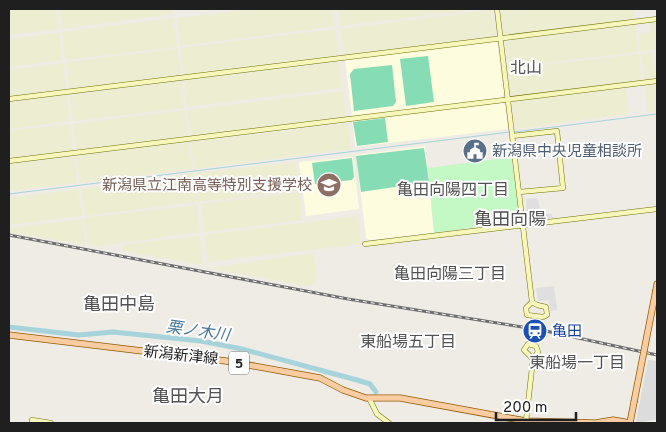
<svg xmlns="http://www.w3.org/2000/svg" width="666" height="432" font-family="Overpass,'Noto Sans JP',sans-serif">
<rect width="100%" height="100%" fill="#efebe5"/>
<path fill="#dddcdc" d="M648 360 657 361V419L638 423 636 421Z"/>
<path fill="#fefcdf" d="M497 41 504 93 501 98 352 117 345 60Z
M502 103 505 105 508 129 355 147 352 121Z
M425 146 434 233 370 240 366 238 356 155Z
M353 157 359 209 306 216 299 162Z"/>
<path fill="#ededd1" d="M9 9H56L59 29 9 35Z
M59 9H172L173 14 62 29Z
M252 9H333L335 26 180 46 177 18Z
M338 9H480L340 26Z
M503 9H633L634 20 504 35 501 10Z
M491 10 496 36 344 55 340 29Z
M173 18 177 47 65 60 62 32Z
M657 22V49L640 52 639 34 651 31 650 23Z
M635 25 638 52 508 67 505 41Z
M335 29 339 57 183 76 180 48Z
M59 33 62 60 9 67V39Z
M177 49 181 76 69 90 66 62Z
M652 52 656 78 645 80 641 54Z
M639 54 641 80 515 97 510 93 508 69Z
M339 62 342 88 187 107 184 80Z
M63 63 66 91 9 97V70Z
M181 81 184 108 73 121 70 95Z
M657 84V111L648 113 645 85Z
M626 88 629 114 515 129 512 105 515 101Z
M343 91 346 117 191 136 187 110Z
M67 95 70 121 9 129V102Z
M185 110 188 136 76 150 73 124Z
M348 123 351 149 194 169 191 142Z
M70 124 73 150 9 159V131Z
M189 142 192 169 80 183 76 156Z
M74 157 77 183 9 191V164Z
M296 162 299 190 198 202 195 173Z
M193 173 196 202 85 216 81 189Z
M78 189 82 216 9 225V198Z
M300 192 302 220 204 232 201 204Z
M197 205 199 232 99 246 87 244 84 218Z
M358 216 361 244 208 262 204 235Z
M82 219 85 245 9 232V228Z
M200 236 203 265 123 251 122 245Z
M314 253 317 284 307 286 209 268Z"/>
<path fill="#c4f8c4" d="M511 157 520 219 518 221 434 233 428 168Z"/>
<path fill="#86dcb4" d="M428 56 434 102 406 106 400 59Z
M392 65 396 102 393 106 354 111 350 74 354 69Z
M385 118 388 142 357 146 353 122Z
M424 148 429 182 361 192 356 156Z
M352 158 354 177 352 180 315 184 312 163Z"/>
<path fill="#dfdfdf" d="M537 198 542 214H552L553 218 533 220 527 215 526 199Z
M554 286 557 310 550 311 549 300 538 301 536 288Z"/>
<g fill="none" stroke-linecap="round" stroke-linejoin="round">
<path stroke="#a7d3db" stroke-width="1" d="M514 132 657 114
M9 194 510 132"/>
<path stroke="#a7d3db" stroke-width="5" d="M9 327 79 335 113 332 201 341 242 349 357 380 370 384 376 392"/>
<defs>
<path id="secondary" d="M497 9 532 302
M9 99 657 19
M512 136 557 131 563 188 519 192
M9 161 657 81
M365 244 657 209
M532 302 537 305 546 307 547 315 543 317 527 315 526 308Z
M369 398 377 414 389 423
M526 421 533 359 538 352 536 346 528 344 524 350 533 359
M32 423V420L51 423"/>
<path id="primary" d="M656 290 657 284
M9 335 226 361 320 378 343 390 366 398H400L526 421 596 423 613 420 630 423
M630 423 634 402"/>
</defs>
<use href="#secondary" stroke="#6f7309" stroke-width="5.5"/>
<use href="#primary" stroke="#945b05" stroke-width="7"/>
<use href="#secondary" stroke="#f7f6bb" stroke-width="4.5"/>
<use href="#primary" stroke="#f9cda1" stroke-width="5.5"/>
<defs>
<path id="rail" d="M9 235 348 299 541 330 657 355"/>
</defs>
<use href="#rail" stroke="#6d6d6d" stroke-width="3"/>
<use href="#rail" stroke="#fff" stroke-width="1" stroke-dasharray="4" stroke-linecap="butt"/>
<defs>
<path id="primary-bridge" d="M634 402 656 290"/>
</defs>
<use href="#primary-bridge" stroke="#945b05" stroke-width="7" stroke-linecap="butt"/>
<use href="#primary-bridge" stroke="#f9cda1" stroke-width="5.5"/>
</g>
<defs>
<symbol id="civic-disc" viewBox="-11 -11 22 22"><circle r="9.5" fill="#5c6f8a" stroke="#fff"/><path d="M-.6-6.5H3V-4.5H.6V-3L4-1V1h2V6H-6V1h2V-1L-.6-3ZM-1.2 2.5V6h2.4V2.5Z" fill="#fff"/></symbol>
<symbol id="school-disc" viewBox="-11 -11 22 22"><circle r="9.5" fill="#8d6e63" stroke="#fff"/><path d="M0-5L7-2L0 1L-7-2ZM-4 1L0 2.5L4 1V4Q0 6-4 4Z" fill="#fff"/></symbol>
<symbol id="station-disc" viewBox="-11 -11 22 22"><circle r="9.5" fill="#1a4fb4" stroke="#fff"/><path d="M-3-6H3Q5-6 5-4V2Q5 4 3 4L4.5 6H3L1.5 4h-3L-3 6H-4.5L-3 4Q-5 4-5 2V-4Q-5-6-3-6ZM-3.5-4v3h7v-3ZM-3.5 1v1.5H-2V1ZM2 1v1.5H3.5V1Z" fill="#fff"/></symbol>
</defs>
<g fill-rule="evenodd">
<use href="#civic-disc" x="461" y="137" width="28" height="28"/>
<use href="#school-disc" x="315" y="171" width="28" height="28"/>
<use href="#station-disc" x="521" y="317" width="28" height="28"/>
</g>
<g text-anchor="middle" stroke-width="4" stroke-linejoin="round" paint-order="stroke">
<rect fill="#fff" stroke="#626262" stroke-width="1" x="229" y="351.5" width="20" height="23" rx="4"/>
<g font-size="14" font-weight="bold" fill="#1f1f1f">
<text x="239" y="368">5</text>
</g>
<g font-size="15" fill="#4e5e75" stroke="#fff" text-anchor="start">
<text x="492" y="156">新潟県中央児童相談所</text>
</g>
<g font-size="15" fill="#785e54" stroke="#fff" text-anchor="end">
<text x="312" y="190">新潟県立江南高等特別支援学校</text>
</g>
<g font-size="15" fill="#164399" stroke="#fff" text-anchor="start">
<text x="552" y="336">亀田</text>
</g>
<g font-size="15" fill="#1f1f1f" stroke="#fff">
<text transform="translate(181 355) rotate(6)" y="5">新潟新津線</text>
</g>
<g font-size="16" fill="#525252" stroke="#fff">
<text x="526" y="73">北山</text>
<text x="453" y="195">亀田向陽四丁目</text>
<text x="450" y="279">亀田向陽三丁目</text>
<text x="408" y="347">東船場五丁目</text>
<text x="577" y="368">東船場一丁目</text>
</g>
<g font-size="16" font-style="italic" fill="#48789c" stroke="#fff">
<text transform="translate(198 330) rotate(8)" y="6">栗ノ木川</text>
</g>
<g font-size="18" fill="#525252" stroke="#fff">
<text x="510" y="225">亀田向陽</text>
<text x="119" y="310">亀田中島</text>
<text x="188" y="402">亀田大月</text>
</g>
</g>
<rect width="666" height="432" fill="none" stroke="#1f1f1f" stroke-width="20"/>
<path d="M496 412v8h80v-8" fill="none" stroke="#1f1f1f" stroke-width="2.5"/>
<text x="503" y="412" font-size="15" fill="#1f1f1f" stroke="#ffffff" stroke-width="4" paint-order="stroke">200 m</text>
</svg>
